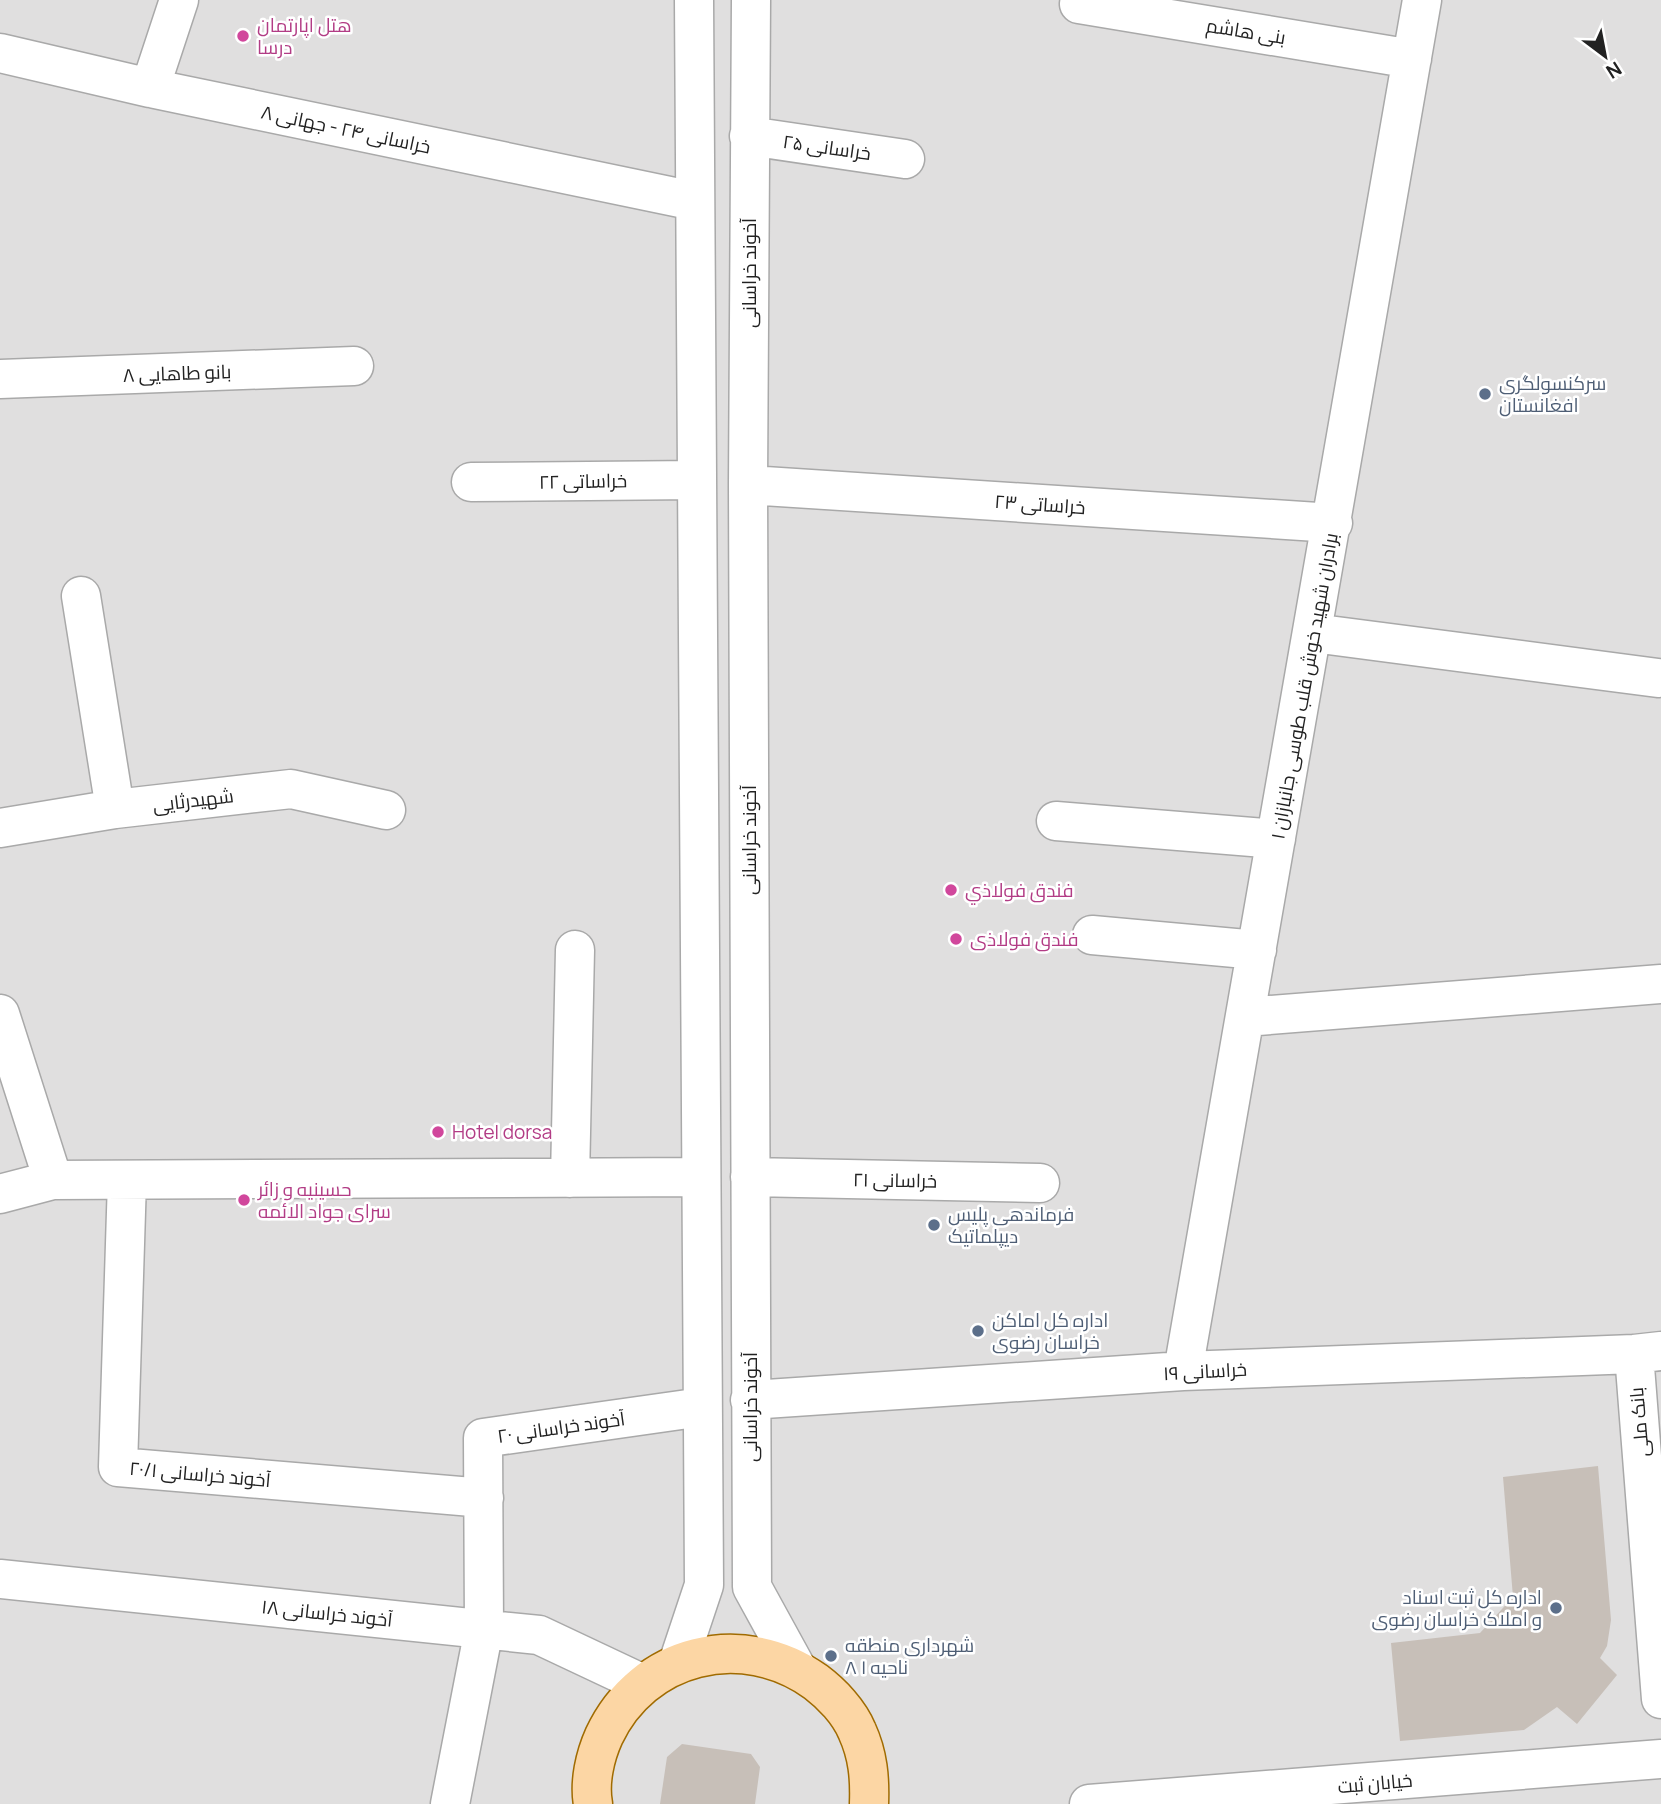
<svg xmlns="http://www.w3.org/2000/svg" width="1661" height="1804" font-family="Manrope,Cairo,sans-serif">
<rect width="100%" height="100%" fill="#f2efe9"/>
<path fill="#e0dfdf" d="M0 0H1661V1804H0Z"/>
<path fill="#c7bfb8" d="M1598 1466 1611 1620 1607 1646 1600 1658 1617 1675 1577 1724 1557 1707 1524 1730 1400 1741 1391 1643 1480 1633 1513 1597 1503 1477Z
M682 1744 751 1754 760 1767 755 1804H660L667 1757Z"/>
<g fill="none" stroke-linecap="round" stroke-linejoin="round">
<defs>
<path id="minor" d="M751 0 748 485 752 1587 797 1669
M1079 4 1412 59
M0 53 150 88 694 201
M150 88 179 0
M749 136 905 159
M0 379 354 366
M471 482 696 480
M748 485 1333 523
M81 596 115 809
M1313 633 1658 678
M1056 821 1276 839
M0 828 115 809 291 789 386 810
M1092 935 1257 950
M0 1014 53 1180
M1245 1017 1661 984
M750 1177 1040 1183
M570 1178 575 950
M127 1180 118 1467 484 1498
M0 1194 53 1180 701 1177
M1634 1354 1661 1699
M1183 1371 1422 0
M750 1400 1183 1371 1634 1354 1661 1351
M0 1579 539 1635 643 1684
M678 1663 704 1585 694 0
M450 1804 484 1629 483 1438 702 1407
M1089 1804 1661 1759"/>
<path id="major" d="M593 1804C589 1782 595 1756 604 1736 643 1653 742 1629 816 1682 832 1694 849 1712 857 1731 868 1755 870 1778 869 1804"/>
</defs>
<use href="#minor" stroke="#a9a9a9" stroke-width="41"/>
<use href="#major" stroke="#a06b00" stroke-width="41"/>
<use href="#minor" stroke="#fff" stroke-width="38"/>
<use href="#major" stroke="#fcd6a4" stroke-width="38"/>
</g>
<g fill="#d1479c" stroke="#fff" stroke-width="2.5">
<circle cx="243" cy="36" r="7"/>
<circle cx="951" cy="890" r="7"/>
<circle cx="956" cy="939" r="7"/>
<circle cx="438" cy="1132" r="7"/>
<circle cx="244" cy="1200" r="7"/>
</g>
<g fill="#5c6f8a" stroke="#fff" stroke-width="2.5">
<circle cx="1485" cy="394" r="7"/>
<circle cx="934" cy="1225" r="7"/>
<circle cx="978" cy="1331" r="7"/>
<circle cx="1556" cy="1608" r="7"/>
<circle cx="831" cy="1656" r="7"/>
</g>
<g text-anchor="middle" stroke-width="5" stroke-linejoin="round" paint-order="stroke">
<g font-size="19" fill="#b23c85" stroke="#fff" text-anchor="start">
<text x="257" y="32">هتل اپارتمان<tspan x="257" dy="22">درسا</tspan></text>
<text x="965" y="897">فندق فولاذي</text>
<text x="970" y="946">فندق فولاذی</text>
<text x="452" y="1139">Hotel dorsa</text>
<text x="258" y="1196">حسینیه و زائر<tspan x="258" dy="22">سرای جواد الائمه</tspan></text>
</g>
<g font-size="19" fill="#222" stroke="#fff">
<text transform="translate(1246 31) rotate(9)" y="7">بنی هاشم</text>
<text transform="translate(346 129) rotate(12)" y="7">خراسانی ۲۴ - جهانی ۸</text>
<text transform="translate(827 147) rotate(8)" y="7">خراسانی ۲۵</text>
<text transform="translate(749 273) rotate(-90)" y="7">آخوند خراسانی</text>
<text transform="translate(177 373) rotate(-2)" y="7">بانو طاهایی ۸</text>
<text transform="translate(583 481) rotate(-1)" y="7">خراساتی ۲۲</text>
<text transform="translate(1040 504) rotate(4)" y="7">خراساتی ۲۳</text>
<text transform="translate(1304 686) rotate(-80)" y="7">برادران شهید خوش قلب طوسی جانبازان ۱</text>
<text transform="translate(193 800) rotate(-7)" y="7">شهیدرثایی</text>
<text transform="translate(749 840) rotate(-90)" y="7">آخوند خراسانی</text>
<text transform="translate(895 1180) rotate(1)" y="7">خراسانی ۲۱</text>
<text transform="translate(1205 1371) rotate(-3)" y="7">خراسانی ۱۹</text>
<text transform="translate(750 1407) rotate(-90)" y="7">آخوند خراسانی</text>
<text transform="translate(1639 1422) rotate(-95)" y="7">بانک ملی</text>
<text transform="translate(561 1427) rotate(-8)" y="7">آخوند خراسانی ۲۰</text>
<text transform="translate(200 1474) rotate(5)" y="7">آخوند خراسانی ۲۰/۱</text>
<text transform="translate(327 1613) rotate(6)" y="7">آخوند خراسانی ۱۸</text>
<text transform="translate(1375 1783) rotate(-5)" y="7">خیابان ثبت</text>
</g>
<g font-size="19" fill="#4e5e75" stroke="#fff" text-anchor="start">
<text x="1499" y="390">سرکنسولگری<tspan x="1499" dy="22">افغانستان</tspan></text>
<text x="948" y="1221">فرماندهی پلیس<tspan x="948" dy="22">دیپلماتیک</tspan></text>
<text x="992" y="1327">اداره کل اماکن<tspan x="992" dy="22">خراسان رضوی</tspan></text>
<text x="1542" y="1604" text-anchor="end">اداره کل ثبت اسناد<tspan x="1542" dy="22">و املاک خراسان رضوی</tspan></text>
<text x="845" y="1652">شهرداری منطقه<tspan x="845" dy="22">۸ ناحیه ۱</tspan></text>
</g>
</g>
<g transform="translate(1605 56) rotate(148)" stroke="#ffffff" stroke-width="5" paint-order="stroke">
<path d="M0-5L12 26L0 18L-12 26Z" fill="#222222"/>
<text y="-10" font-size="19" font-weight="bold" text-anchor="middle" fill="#222222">N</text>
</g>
</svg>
